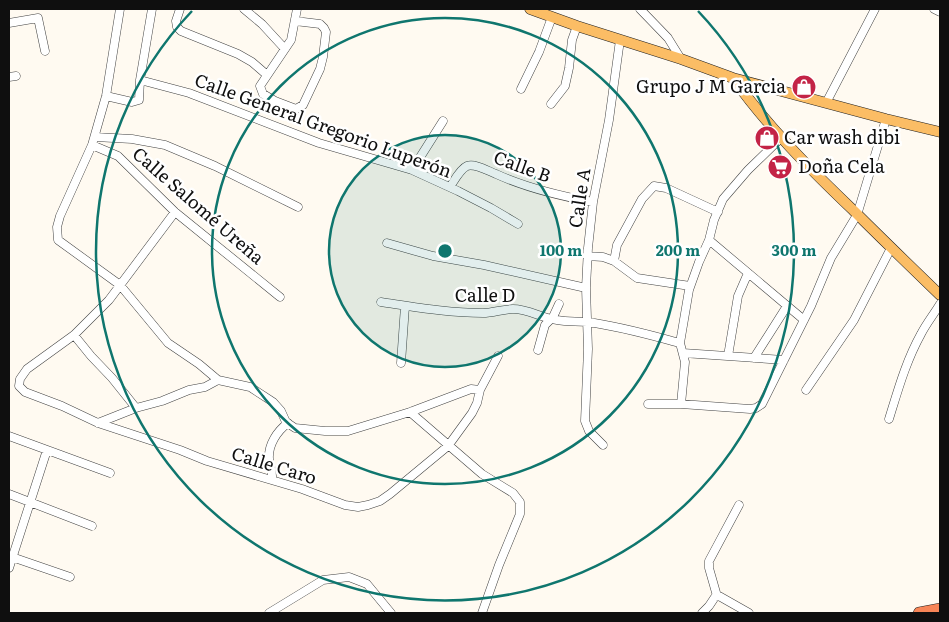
<svg xmlns="http://www.w3.org/2000/svg" width="949" height="622" font-family="Literata,serif">
<rect width="100%" height="100%" fill="#fffaf1"/>
<g fill="none" stroke-linecap="round" stroke-linejoin="round">
<defs>
<path id="minor" d="M120 9 106 96 92 145 60 216 57 227 58 240 120 285 168 343 199 364 218 380 250 387 273 402 281 411 286 422 295 428 325 431H348L410 412 471 389 480 390
M180 9 176 21 177 27 181 31 238 54 252 62 267 75
M244 9 262 24 285 49
M640 9 668 38 681 59
M934 9 940 12
M295 21 320 24 324 28 326 32 323 57 320 69 303 105 296 109 275 101 263 94 260 86 291 40 297 9
M9 23 38 18 45 51
M9 77 16 76
M140 80 189 93 319 143 412 170 458 191 491 208 518 224
M521 89 539 52 552 17
M106 96 132 102 139 100 140 80 152 9
M826 103 875 9
M551 104 565 86 569 68 572 40 577 26
M95 137 132 139 165 145 215 166 298 207
M92 145 118 156 175 212 280 297
M412 170 443 121
M450 187C454 181 460 169 467 166 475 163 488 171 496 174 527 188 560 196 593 202
M175 212 109 300 74 335 27 369 20 379 19 386 25 392 62 406 98 423 180 450 207 461 302 489 345 505 358 507 368 505 380 501 390 494 448 446 472 413 477 403 480 390 498 356
M709 240 804 320
M387 243 433 256 484 265 586 288
M587 256 603 257 614 261 637 278 690 286
M614 261 617 245 642 199 654 186 666 188 718 212
M381 302C415 307 449 313 483 313 493 313 503 309 513 309 528 309 542 318 557 320 567 322 577 321 587 322 619 326 650 335 680 343
M74 335 91 356 112 378 136 408 162 401 189 390 205 387 218 380
M538 350 545 325 553 317 559 304
M683 353 784 360
M728 356 738 296 748 273
M754 358 787 306
M401 363 405 306
M806 390 854 320 891 248
M648 404H681L750 409 756 408 762 404 811 306 831 258 857 215 886 119
M681 404 685 362 680 343 689 290 699 262 709 240 714 220 723 199 748 170 781 138
M410 412 482 474 513 493 520 502V514L499 565 482 613
M889 419C898 390 906 361 921 334 926 324 934 314 940 304
M98 423 136 408
M9 436 110 473
M603 445 589 431 585 421 588 349 586 288 588 248 593 202 609 120 620 40
M272 480C273 472 270 467 269 459 268 445 277 431 288 423
M9 494 92 526
M9 556 70 577
M9 568 47 450
M717 596 709 568V561L739 505
M269 613 323 580 349 577 367 584 391 613
M702 613 709 606 715 597 719 596 749 613"/>
<path id="major" d="M530 9 577 26 681 59 733 78 886 119 940 132
M733 78C768 127 810 169 853 210 882 239 911 267 940 295"/>
<path id="highway" d="M919 613 940 609"/>
</defs>
<use href="#minor" stroke="#424242" stroke-width="9"/>
<use href="#major" stroke="#202020" stroke-width="11"/>
<use href="#highway" stroke="#202020" stroke-width="12"/>
<use href="#minor" stroke="#fff" stroke-width="8"/>
<use href="#major" stroke="#fbbd65" stroke-width="10"/>
<use href="#highway" stroke="#f78557" stroke-width="11"/>
</g>
<circle cx="445" cy="251" r="116" fill="#0f766e" fill-opacity=".12"/>
<g fill="none" stroke="#0f766e" stroke-width="2.5">
<circle cx="445" cy="251" r="116"/>
<circle cx="445" cy="251" r="233"/>
<path d="M698 11A349 349 0 1 1 192 11"/>
</g>
<defs>
<symbol id="shop-disc" viewBox="-11 -11 22 22"><circle r="9.5" fill="#c32346" stroke="#fff"/><path d="M-5-2.5h2.3a2.7 3.5 0 0 1 5.4 0H5L5.5 6h-11ZM-1.5-2.5h3a1.5 2.3 0 0 0-3 0Z" fill="#fff"/></symbol>
<symbol id="supermarket-disc" viewBox="-11 -11 22 22"><circle r="9.5" fill="#c32346" stroke="#fff"/><path d="M-6-5.5h2.5l.6 2H6L4.5 2H-2.5L-4.4-4H-6ZM-1.5 3.2a1.3 1.3 0 1 0 .1 0ZM3 3.2a1.3 1.3 0 1 0 .1 0Z" fill="#fff"/></symbol>
</defs>
<g fill-rule="evenodd">
<use href="#shop-disc" x="790" y="73" width="28" height="28"/>
<use href="#shop-disc" x="753" y="124" width="28" height="28"/>
<use href="#supermarket-disc" x="766" y="153" width="28" height="28"/>
</g>
<g text-anchor="middle" stroke-width="5" stroke-linejoin="round" paint-order="stroke">
<g font-size="18" fill="#0f0f0f" stroke="#fff" text-anchor="start">
<text x="786" y="93" text-anchor="end">Grupo J M Garcia</text>
<text x="784" y="144">Car wash dibi</text>
<text x="798" y="173">Doña Cela</text>
</g>
<g font-size="18" fill="#0f0f0f" stroke="#fff">
<text transform="translate(323 126) rotate(20)" y="6">Calle General Gregorio Luperón</text>
<text transform="translate(522 167) rotate(20)" y="6">Calle B</text>
<text transform="translate(580 198) rotate(-81)" y="6">Calle A</text>
<text transform="translate(198 206) rotate(41)" y="6">Calle Salomé Ureña</text>
<text x="485" y="302">Calle D</text>
<text transform="translate(274 466) rotate(17)" y="6">Calle Caro</text>
</g>
</g>
<circle cx="445" cy="251" r="8" fill="#0f766e" stroke="#fff" stroke-width="2.5"/>
<g font-size="15" text-anchor="middle" font-weight="bold" fill="#0f766e" stroke="#fff" stroke-width="5" stroke-linejoin="round" paint-order="stroke">
<text x="561" y="256">100 m</text>
<text x="678" y="256">200 m</text>
<text x="794" y="256">300 m</text>
</g>
<rect width="949" height="622" fill="none" stroke="#0f0f0f" stroke-width="20"/>
</svg>
